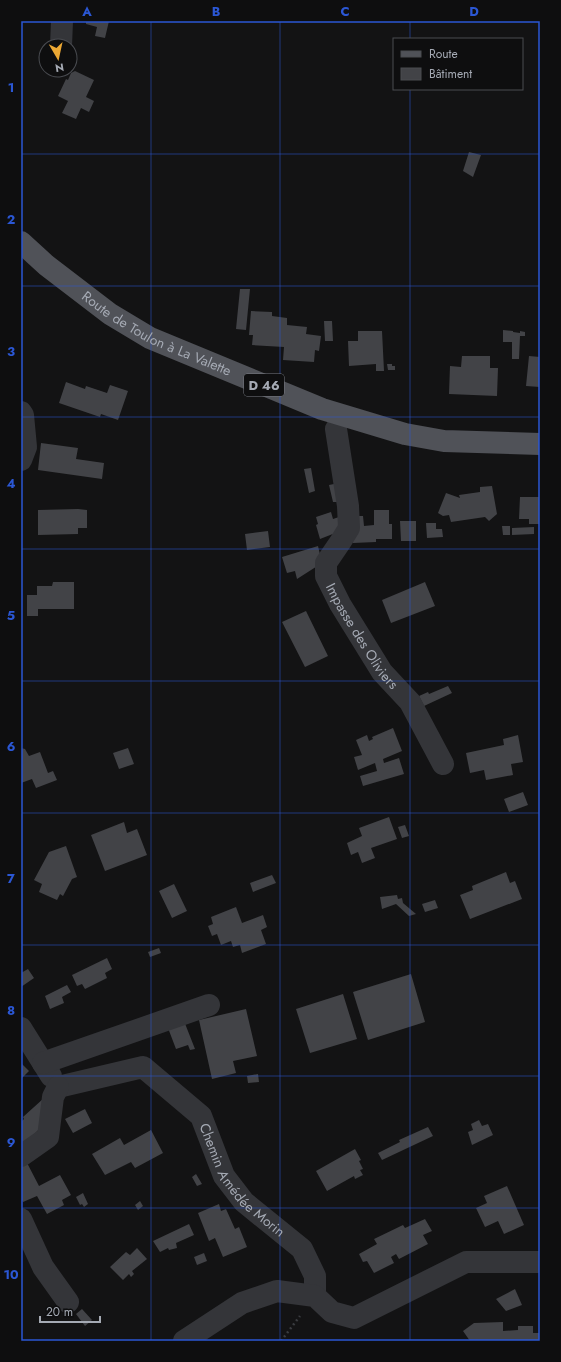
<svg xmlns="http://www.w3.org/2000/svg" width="561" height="1362" font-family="Jost,sans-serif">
<rect width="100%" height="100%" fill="#131314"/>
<path fill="#424347" d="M86 21H109L105 38 95 36 97 27 86 24Z
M75 71 94 80 86 97 94 101 89 112 81 108 76 119 62 113 68 101 58 96 66 79 68 80 71 73Z
M469 152 481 155 473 177 463 171Z
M240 289H250L246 330 236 329Z
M251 311 272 312V316L287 318V325L307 327 306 334 321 336 319 351 315 350 314 362 283 360 284 347 252 345 253 335H249Z
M324 321H332L333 341H325Z
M503 330 513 331V332L520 333V331L525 332V336H520L519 359H512V342H503Z
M358 331H382L384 371H376V364L349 366 348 341H358Z
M462 356H490V368H498L497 396 449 394 450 366 461 367Z
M529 356 540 357V387L526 386Z
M387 364H392V366H395V370H388Z
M66 382 85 389 86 386 107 393 110 385 128 391 118 420 101 414 100 417 59 403Z
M41 443 78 448 76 459 104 463 102 479 38 470Z
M311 468 315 491 309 493 304 469Z
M339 483 343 530 320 539 316 525 318 524 316 517 331 512 333 519 339 517 337 502H333L329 485Z
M492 486 497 514 489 521 485 517 451 522 449 515 443 516 438 513 446 493 460 498 459 495 480 492V487Z
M520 497H540V524H529V519H519Z
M78 509 87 510V528H78V534L38 535V510Z
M374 510H389V524H392V539H376V542L353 543 352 516H363L364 526 374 525Z
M400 521H416V541H401Z
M426 523H436V529H442L443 537 427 538Z
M502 526H510V535H503Z
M534 527V534L512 535V528Z
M268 531 270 547 247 550 245 534Z
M318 546 322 563 297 579 295 571 287 573 282 557Z
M53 582H74V609H38V616H27V595H37V586H52Z
M425 582 435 606 391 623 382 600Z
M306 611 328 656 305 667 282 622Z
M448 686 452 693 424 706 419 696 428 692 429 694Z
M393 728 402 751 383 759 384 763 399 758 404 774 363 786 360 776 377 771 375 763 358 770 354 757 362 755 356 740 367 735 369 741 373 739 372 737Z
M518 735 523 762 511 764 513 775 486 780 484 770 470 773 466 753 504 745 503 739Z
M21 748 25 749 29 756 40 752 48 773 53 771 57 780 36 788 32 779 21 783Z
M128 748 134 764 119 769 113 753Z
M523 792 528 805 509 812 504 799Z
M389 817 397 839 371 848 375 858 362 863 358 852 351 855 347 843 362 836 359 828Z
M124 822 127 833 137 829 147 855 105 871 91 835Z
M405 825 409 836 402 838 398 827Z
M66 846 77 877 72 879 63 896 60 894 57 900 39 892 42 884 34 880 49 852Z
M506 872 510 883 515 881 522 899 470 919 460 895 473 890 472 886Z
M272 875 276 883 253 892 250 883Z
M174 884 187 911 172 918 159 891Z
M397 895 398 899 402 898 403 903 416 914 409 916 396 904 382 909 380 897Z
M435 900 438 908 425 912 422 904Z
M236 907 242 923 263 915 267 927 261 930 266 944 242 953 240 945 233 947 231 941 221 945 217 934 212 936 208 926 213 924 211 917Z
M159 948 161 953 150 957 148 952Z
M107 958 112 969 105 973 107 978 85 989 82 984 77 986 72 975Z
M28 969 34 978 21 987V973Z
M411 974 425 1022 368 1040 353 992Z
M67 985 71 992 62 997 64 1003 50 1009 45 996Z
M343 994 357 1039 310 1053 296 1009Z
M246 1009 257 1056 233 1061 236 1073 212 1079 199 1020Z
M184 1021 195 1049 190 1050 188 1045 176 1049 168 1028Z
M21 1063 29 1071 21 1079Z
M258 1074 259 1082 248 1083 247 1076Z
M44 1098 46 1122 21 1148V1122L24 1119 23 1117Z
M85 1109 92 1123 73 1133 65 1119Z
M479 1120 482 1126 488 1124 493 1135 472 1145 468 1132 473 1130 471 1124Z
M428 1127 433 1136 382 1160 378 1153 400 1142 399 1140Z
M151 1130 163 1153 135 1168 131 1162 105 1175 92 1154 120 1138 124 1145Z
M355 1149 361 1160 359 1161 363 1169 360 1170 363 1175 355 1179 354 1176 327 1191 316 1171Z
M25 1159 39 1186 60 1175 71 1195 62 1200 64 1205 47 1214 37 1196 23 1202 21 1198V1161Z
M196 1174 202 1184 197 1186 192 1177Z
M507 1186 524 1225 504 1234 498 1221 485 1227 476 1208 487 1203 484 1196Z
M83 1193 88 1204 84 1207 82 1204 80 1205 76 1197Z
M140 1201 143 1206 138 1210 135 1205Z
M219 1204 221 1211 226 1209 235 1229 239 1227 247 1247 223 1257 215 1238 209 1241 198 1213Z
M425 1219 432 1231 423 1235 428 1244 399 1259 396 1254 391 1257 394 1263 374 1273 367 1261 363 1262 359 1254 377 1244 374 1239 403 1225 405 1228Z
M189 1224 194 1235 176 1243 177 1248 169 1250 168 1248 160 1252 153 1241Z
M137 1248 147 1259 132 1271 134 1274 131 1277 129 1274 123 1280 110 1267 126 1252 130 1255Z
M204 1253 207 1261 197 1265 194 1257Z
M515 1289 522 1305 506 1311 496 1299Z
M82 1309 92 1320 85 1326 76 1314Z
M503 1322V1331L518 1330V1326H533V1333H540V1341H470L463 1331 474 1323Z"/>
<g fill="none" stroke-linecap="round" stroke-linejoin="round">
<path stroke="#3a3c40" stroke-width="2.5" stroke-dasharray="2 3" stroke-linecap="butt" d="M281 1341 300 1316"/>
<g stroke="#343539" stroke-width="22">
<path d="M61 46 62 21"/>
<path d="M21 412 23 415 26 447 21 460"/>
<path id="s1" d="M336 429 348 506 349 528 341 541 326 563V576L340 604 382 672 410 702 443 764"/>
<path d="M21 1028 51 1076"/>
<path d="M43 1063 209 1005"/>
<path id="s2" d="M58 1087 143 1067 201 1116 224 1176 244 1202 302 1249 315 1276V1296"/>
<path d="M21 1156 48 1137 53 1097 58 1087"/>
<path d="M21 1219 43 1267 68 1302"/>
<path d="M184 1341 242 1303 277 1291 315 1296 332 1312 354 1318 466 1262H540"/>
</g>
<path stroke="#505258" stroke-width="22" id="s3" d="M21 242 46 265 110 314 150 338 322 409 405 434 444 441 540 444"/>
</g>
<path fill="none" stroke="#2b57d4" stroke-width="1" stroke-opacity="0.55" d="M151 21V1341M280 21V1341M410 21V39M410 89V1341M21 154H540M21 286H540M21 417H540M21 549H540M21 681H540M21 813H540M21 945H540M21 1076H540M21 1208H540"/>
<g text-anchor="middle" stroke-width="4" stroke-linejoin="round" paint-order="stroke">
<rect fill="#0e0e0f" stroke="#787b82" stroke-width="1" x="244" y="374" width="40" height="22" rx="3"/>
<g font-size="13" font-weight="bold" fill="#a5aab4">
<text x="264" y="390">D 46</text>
</g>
<g font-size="14" fill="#a5aab4" stroke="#0e0e0f">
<text dy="5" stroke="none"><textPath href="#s3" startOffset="165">Route de Toulon à La Valette</textPath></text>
<text dy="5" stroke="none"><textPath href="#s1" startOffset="225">Impasse des Oliviers</textPath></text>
<text dy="5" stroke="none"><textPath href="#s2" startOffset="241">Chemin Amédée Morin</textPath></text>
</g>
</g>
<rect width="561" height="1362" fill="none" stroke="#0e0e0f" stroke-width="44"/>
<rect x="393" y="38" width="130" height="52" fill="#0e0e0f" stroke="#4a4c51"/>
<rect x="401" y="51" width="20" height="6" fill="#505258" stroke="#4a4c51"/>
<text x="429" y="58" font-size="12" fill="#a5aab4">Route</text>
<rect x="401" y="68" width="20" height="12" fill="#424347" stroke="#4a4c51"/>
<text x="429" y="78" font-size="12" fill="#a5aab4">Bâtiment</text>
<g transform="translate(58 58) rotate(171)"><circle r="19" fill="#0e0e0f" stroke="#4a4c51"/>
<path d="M0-3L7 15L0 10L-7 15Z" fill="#eca834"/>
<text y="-6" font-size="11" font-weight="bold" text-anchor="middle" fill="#a5aab4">N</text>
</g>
<path d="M40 1316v6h60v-6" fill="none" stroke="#a5aab4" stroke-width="2"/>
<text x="46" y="1316" font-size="12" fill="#a5aab4" stroke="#0e0e0f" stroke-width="3" paint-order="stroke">20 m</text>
<rect x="22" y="22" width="517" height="1318" fill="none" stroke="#2b57d4" stroke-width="1.5"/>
<g font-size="13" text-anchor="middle" font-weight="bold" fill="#2b57d4">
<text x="87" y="16">A</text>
<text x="216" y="16">B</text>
<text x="345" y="16">C</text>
<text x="474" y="16">D</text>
<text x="11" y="92">1</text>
<text x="11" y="224">2</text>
<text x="11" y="356">3</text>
<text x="11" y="488">4</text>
<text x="11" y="620">5</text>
<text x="11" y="751">6</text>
<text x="11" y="883">7</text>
<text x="11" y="1015">8</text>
<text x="11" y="1147">9</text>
<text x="11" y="1279">10</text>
</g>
</svg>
